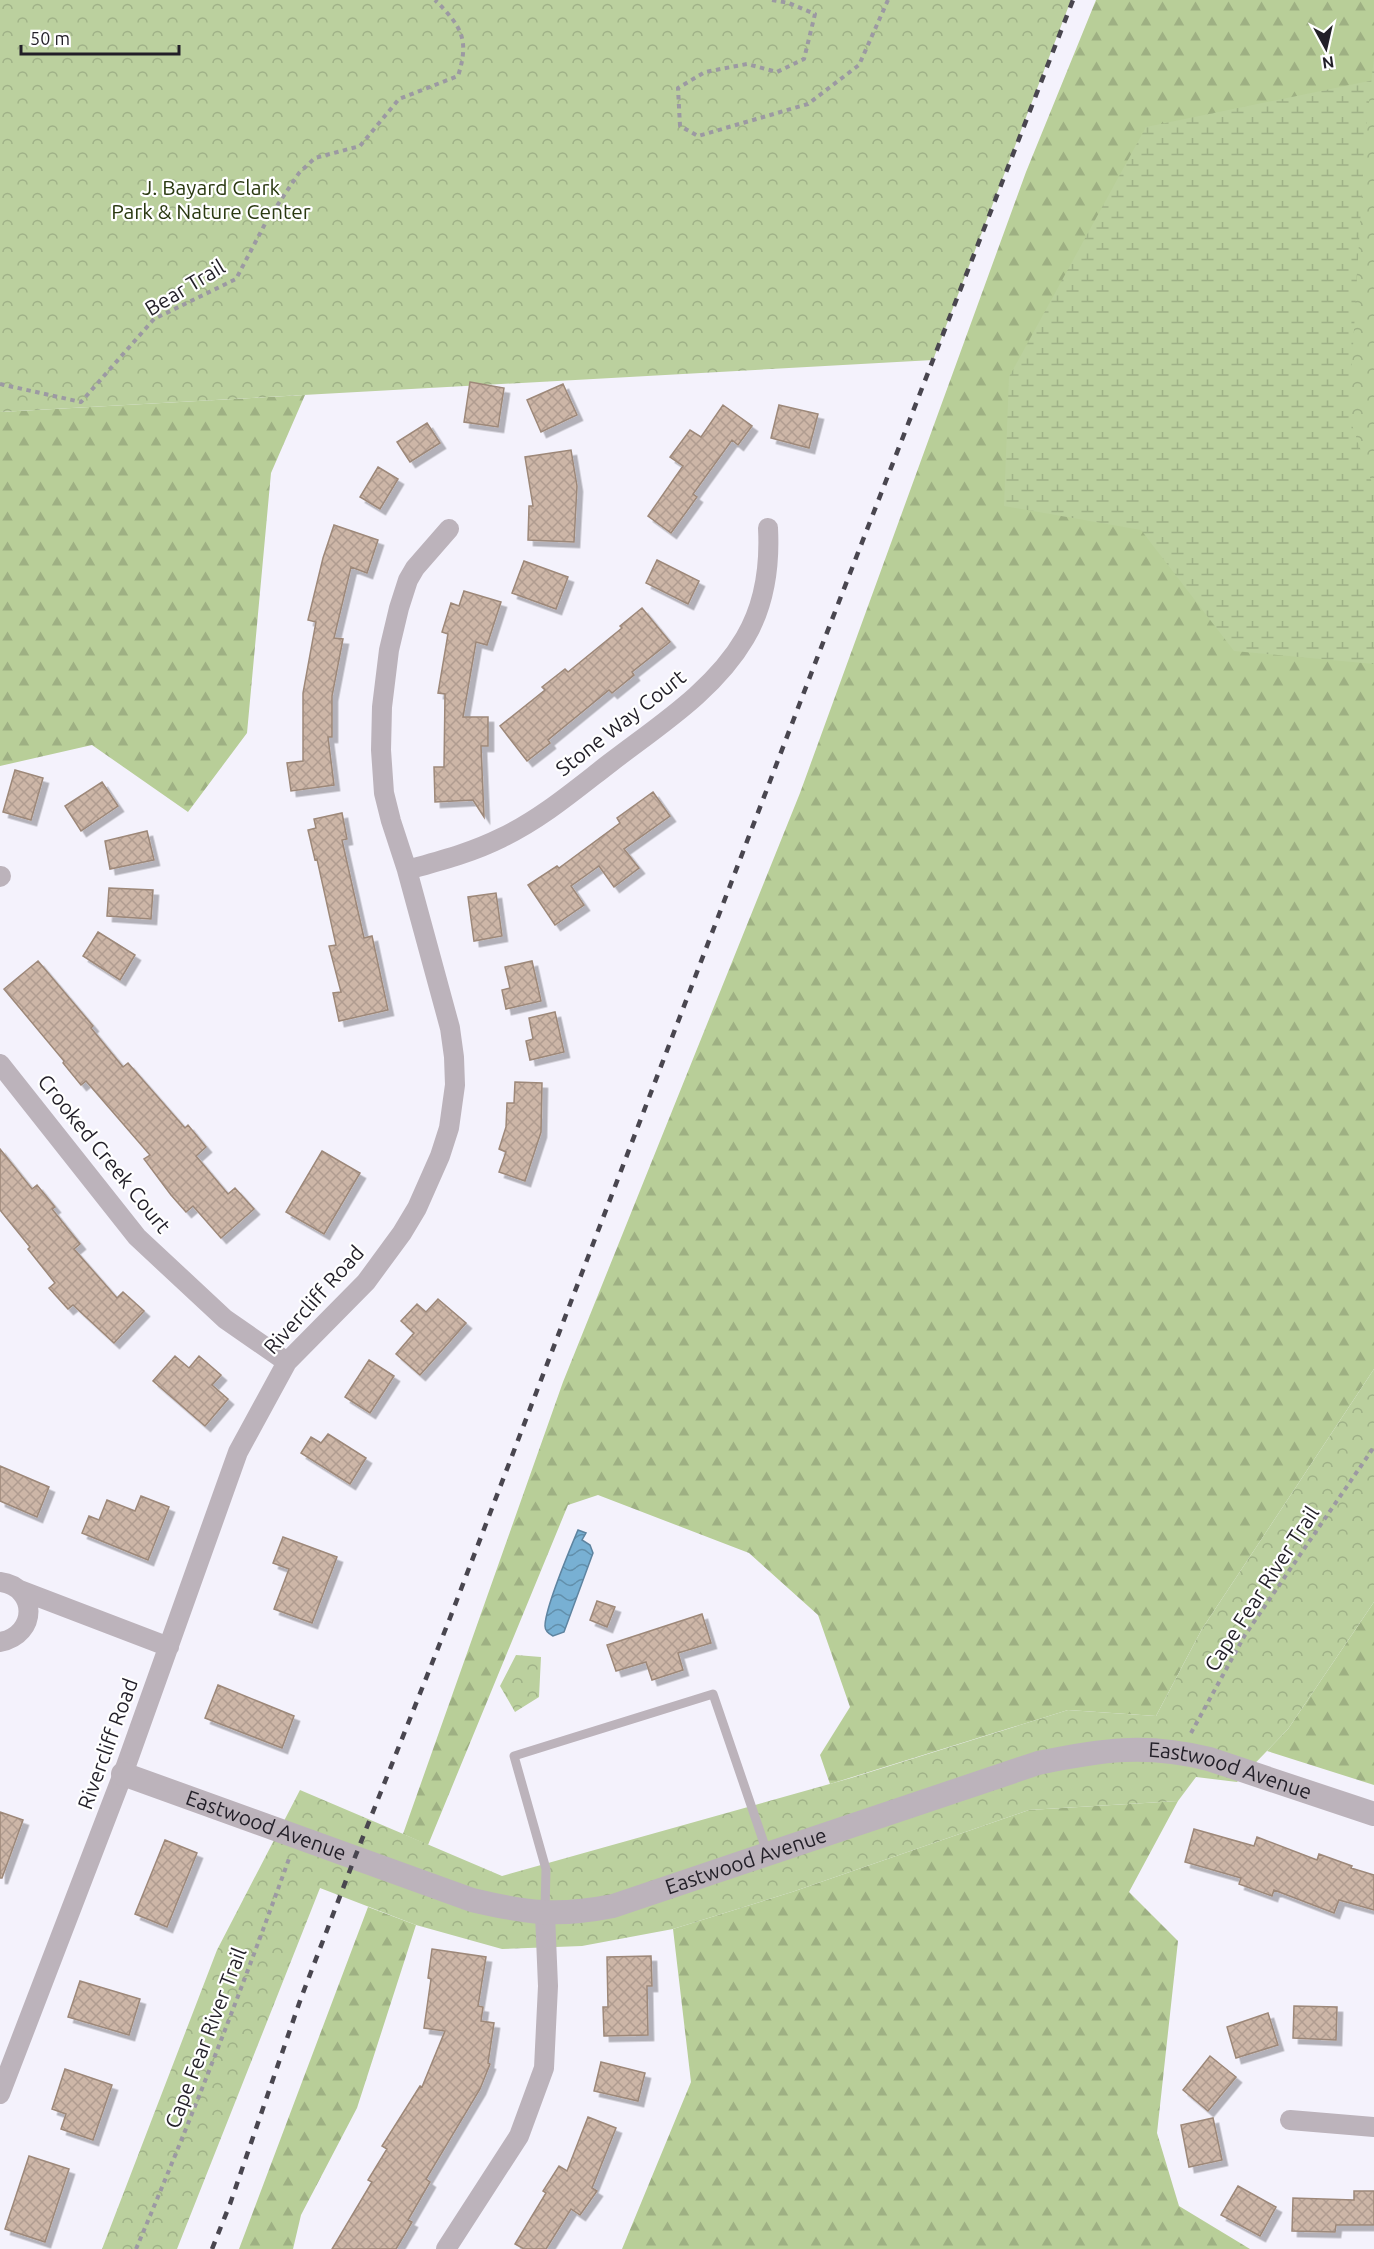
<svg xmlns="http://www.w3.org/2000/svg" width="1374" height="2249" font-family="Ubuntu,sans-serif">
<defs>
<pattern id="forest-firs" width="22" height="20" patternUnits="userSpaceOnUse" patternTransform="scale(1.5)"><rect width="22" height="20" fill="#b8ce98"/><path d="M5 1l3.5 6h-7zM16 11l3.5 6h-7z" fill="#9eb083"/></pattern>
<pattern id="wetland-marsh" width="20" height="14" patternUnits="userSpaceOnUse" patternTransform="scale(1.5)"><rect width="20" height="14" fill="#bbd09e"/><path d="M1 5h8M5 5V1M11 12h8M15 12V8" fill="none" stroke="#a0b288"/></pattern>
<pattern id="park-crowns" width="20" height="18" patternUnits="userSpaceOnUse" patternTransform="scale(1.5)"><rect width="20" height="18" fill="#bbd09e"/><path d="M2 6a3 3 0 1 1 6 0M12 15a3 3 0 1 1 6 0" fill="none" stroke="#a0b288"/></pattern>
<pattern id="water-waves" width="16" height="10" patternUnits="userSpaceOnUse" patternTransform="scale(1.5)"><rect width="16" height="10" fill="#78b0d3"/><path d="M0 5q4-4 8 0t8 0" fill="none" stroke="#628fab"/></pattern>
<pattern id="building-cross-hatch" width="8" height="8" patternUnits="userSpaceOnUse" patternTransform="scale(1.5)"><rect width="8" height="8" fill="#cdb6a7"/><path d="M0 0l8 8M0 8l8-8" fill="none" stroke="#b09c90"/></pattern>
<filter id="shadow"><feDropShadow dx="5.5" dy="5.5" stdDeviation="0" flood-color="#0004"/></filter>
</defs>
<rect width="100%" height="100%" fill="#f4f2fc"/>
<path fill="url(#forest-firs)" d="M1096 0H1374V1369L1202 1629 1156 1716 1068 1710 830 1784 820 1755 850 1707 818 1615 749 1553 598 1495 568 1505 428 1845 403 1834 563 1382 800 793 1026 172Z
M305 395 271 473 247 733 188 812 92 745 0 766V412Z
M1374 1602V1785L1267 1751 1288 1729Z
M1178 1801 1129 1892 1178 1941 1157 2133 1179 2206 1250 2249H622L691 2082 673 1929 792 1892 1029 1810Z
M368 1907 416 1925 357 2108 301 2215 293 2249H239Z"/>
<path fill="url(#wetland-marsh)" d="M1374 80V664L1234 651 1141 530 1004 506 1009 377 1146 127Z"/>
<path fill="url(#park-crowns)" d="M0 0H1071L933 360 0 412Z
M1374 57V489L1349 416 1365 139Z
M1374 1369V1602L1288 1729 1237 1782 1196 1777 1178 1801 1029 1810 792 1892 673 1929 582 1946 502 1949 416 1925 320 1888 177 2249H102L217 1950 300 1790 502 1876 851 1778 1068 1710 1156 1716 1202 1629Z
M516 1655 541 1657 539 1697 515 1712 500 1686Z"/>
<path fill="url(#water-waves)" stroke="#5e84a0" stroke-width="1.5" d="M578 1530 586 1533 582 1540 590 1545 593 1553 564 1632 553 1636C549 1634 545 1631 545 1626 545 1608 570 1549 578 1530Z"/>
<path fill="url(#building-cross-hatch)" stroke="#9d8879" stroke-width="1.5" filter="url(#shadow)" d="M470 382 504 388 498 427 464 422Z
M563 384 577 415 541 432 527 400Z
M723 405 752 426 738 445 732 440 693 494 697 497 671 533 648 516 683 466 670 457 690 430 701 437Z
M779 405 818 414 809 448 771 438Z
M427 423 440 443 410 462 397 442Z
M571 450 577 486 574 542 528 540 529 506H533L525 457Z
M378 467 398 479 380 509 360 497Z
M334 525 378 540 367 573 351 567 334 638 343 639 332 696V737H328L334 785 291 791 287 763 303 761V693L316 622 308 620 323 558Z
M657 560 699 581 688 604 646 583Z
M524 561 568 577 556 609 512 593Z
M464 591 501 602 487 645 476 642 463 717H488V746H481L484 817 473 800 435 802 434 767H444L445 694 438 693 448 634 442 632 451 603 459 606Z
M642 608 670 642 632 672 634 675 612 693 609 690 548 740 550 743 527 761 500 726 545 690 542 687 565 669 568 672 622 628 620 626Z
M15 770 43 778 31 820 3 812Z
M102 782 118 806 81 831 65 806Z
M653 792 670 816 624 849 639 868 614 887 599 866 571 886 584 905 555 925 528 885 557 866 559 868 620 823 617 818Z
M342 813 347 839 342 840 364 938 372 936 388 1010 339 1021 333 993 341 992 329 946 336 945 317 859 315 860 308 830 316 828 314 819Z
M147 831 154 860 110 869 105 841Z
M109 888 153 890 151 919 107 916Z
M496 893 502 936 474 941 468 897Z
M98 932 135 955 120 980 83 956Z
M38 961 93 1026 91 1028 123 1067 128 1063 185 1128 188 1125 206 1147 196 1156 228 1194 235 1188 254 1209 221 1238 193 1206 186 1212 171 1195 144 1159 150 1155 86 1081 81 1085 63 1063 64 1061 4 989Z
M532 961 541 1001 506 1009 502 990 510 988 505 967Z
M555 1012 564 1052 530 1060 526 1041 533 1039 529 1018Z
M515 1082 542 1083 541 1132 525 1181 499 1172 506 1152 499 1149 506 1127 507 1103H514Z
M0 1149 32 1189 37 1185 55 1207 52 1209 80 1244 74 1249 117 1298 123 1292 144 1311 114 1343 73 1305 68 1309 49 1288 55 1283 28 1249 30 1247 0 1210Z
M322 1151 360 1173 324 1234 286 1212Z
M438 1299 466 1323 420 1375 396 1354 414 1333 401 1321 417 1304 426 1312Z
M175 1356 189 1368 199 1356 221 1375 212 1385 228 1399 205 1426 153 1381Z
M369 1360 394 1376 370 1413 345 1397Z
M328 1434 366 1458 350 1484 301 1453 311 1437 321 1443Z
M0 1466 49 1487 37 1517 0 1501Z
M141 1496 169 1507 148 1560 82 1533 89 1516 99 1520 107 1500 135 1511Z
M283 1537 337 1557 312 1623 274 1609 289 1569 273 1563Z
M597 1601 615 1607 607 1627 590 1620Z
M702 1614 711 1643 678 1653 683 1670 652 1680 646 1662 616 1671 607 1645Z
M218 1685 294 1716 282 1748 205 1718Z
M0 1812 23 1820 2 1878H0Z
M1194 1829 1254 1846 1257 1837 1317 1860 1319 1854 1352 1866 1351 1868 1374 1875V1910L1339 1900 1334 1913 1274 1890 1272 1896 1239 1884 1241 1878 1185 1862Z
M165 1840 197 1853 167 1927 135 1914Z
M432 1949 486 1957 478 2006 483 2007 481 2021 494 2023 488 2063 490 2064 480 2089 426 2179 430 2182 408 2220 412 2222 396 2249H332L372 2182 368 2180 387 2149 382 2146 420 2086 422 2087 445 2031 424 2028 431 1979 428 1978Z
M651 1956 652 1986H647L648 2035 604 2036 603 2007H608L607 1957Z
M80 1981 140 1999 129 2035 68 2017Z
M1294 2006 1337 2007 1336 2040 1293 2038Z
M1268 2013 1278 2045 1236 2058 1227 2027Z
M1210 2056 1236 2077 1208 2111 1183 2090Z
M601 2062 645 2073 638 2101 594 2091Z
M65 2069 112 2085 93 2140 61 2129 66 2114 52 2109Z
M588 2117 616 2128 592 2188 597 2191 580 2215 571 2209 546 2249H524L515 2244 546 2193 543 2191 559 2166 567 2171Z
M1213 2118 1222 2160 1189 2167 1181 2125Z
M29 2156 69 2169 45 2242 5 2229Z
M1238 2186 1276 2207 1260 2236 1221 2215Z
M1354 2191H1374V2225H1336L1335 2232 1292 2231 1293 2198 1354 2200Z"/>
<g fill="none" stroke-linecap="round" stroke-linejoin="round">
<path stroke="#9c99a3" stroke-width="4" stroke-dasharray="4.5 4.5" stroke-linecap="butt" d="M772 0 789 3 815 14 804 59 777 72 747 64 705 72 678 88 680 126 698 136 808 104 859 65 888 0
M0 384 81 402 154 319 236 279 266 222 299 173 315 158 360 146 399 99 458 76C470 39 461 26 435 0
M1191 1733 1245 1635 1374 1447
M136 2249C191 2120 242 1989 290 1856"/>
<path stroke="#bcb3bb" stroke-width="9" d="M545 1911 546 1869 514 1756 713 1694 767 1852"/>
<path stroke="#bcb3bb" stroke-width="20" d="M407 870C439 861 471 853 501 838 541 819 575 790 610 763 658 726 714 691 745 638 765 604 770 566 768 528
M0 877 1 876
M0 1064 137 1237 225 1319 287 1362
M0 1582C38 1587 38 1635 0 1642
M20 1590 169 1647
M0 2094 123 1774 238 1452 287 1362 366 1282 402 1233 417 1208 440 1156 449 1128 455 1085 454 1057 450 1028 407 870 391 821 384 793 381 750 382 707 389 650 399 608 408 580 415 568 449 529
M1290 2120 1374 2127
M446 2249 519 2136 544 2068 548 1986 545 1914"/>
<path stroke="#bcb3bb" stroke-width="24" id="s1" d="M123 1774 472 1900C527 1913 557 1917 613 1906L1038 1763C1101 1750 1145 1743 1209 1759L1374 1814"/>
<path stroke="#49464f" stroke-width="4.5" stroke-dasharray="8 8" stroke-linecap="butt" d="M212 2249 230 2204 301 1998 355 1857 450 1618 819 653 1073 0"/>
</g>
<g text-anchor="middle" stroke-width="4.5" stroke-linejoin="round" paint-order="stroke">
<g font-size="21" fill="#2a3911" stroke="#fff">
<text x="211" y="195">J. Bayard Clark<tspan x="211" dy="24">Park &amp; Nature Center</tspan></text>
</g>
<g font-size="21" fill="#221f28" stroke="#fff">
<text transform="translate(185 288) rotate(-31)" y="7">Bear Trail</text>
<text transform="translate(621 723) rotate(-38)" y="7">Stone Way Court</text>
<text transform="translate(104 1154) rotate(51)" y="7">Crooked Creek Court</text>
<text transform="translate(314 1300) rotate(-48)" y="7">Rivercliff Road</text>
<text transform="translate(1262 1589) rotate(-57)" y="7">Cape Fear River Trail</text>
<text transform="translate(108 1744) rotate(-70)" y="7">Rivercliff Road</text>
<text dy="7" stroke="none"><textPath href="#s1" startOffset="1158">Eastwood Avenue</textPath></text>
<text dy="7" stroke="none"><textPath href="#s1" startOffset="152">Eastwood Avenue</textPath></text>
<text dy="7" stroke="none"><textPath href="#s1" startOffset="654">Eastwood Avenue</textPath></text>
<text transform="translate(206 2038) rotate(-69)" y="7">Cape Fear River Trail</text>
</g>
</g>
<g transform="translate(1326 48) rotate(172)" stroke="#ffffff" stroke-width="4.5" paint-order="stroke">
<path d="M0-4.5L10 22L0 15L-10 22Z" fill="#221f28"/>
<text y="-9" font-size="16" font-weight="bold" text-anchor="middle" fill="#221f28">N</text>
</g>
<path d="M21 45v9h158v-9" fill="none" stroke="#221f28" stroke-width="3"/>
<text x="30" y="45" font-size="18" fill="#221f28" stroke="#ffffff" stroke-width="4.5" paint-order="stroke">50 m</text>
</svg>
